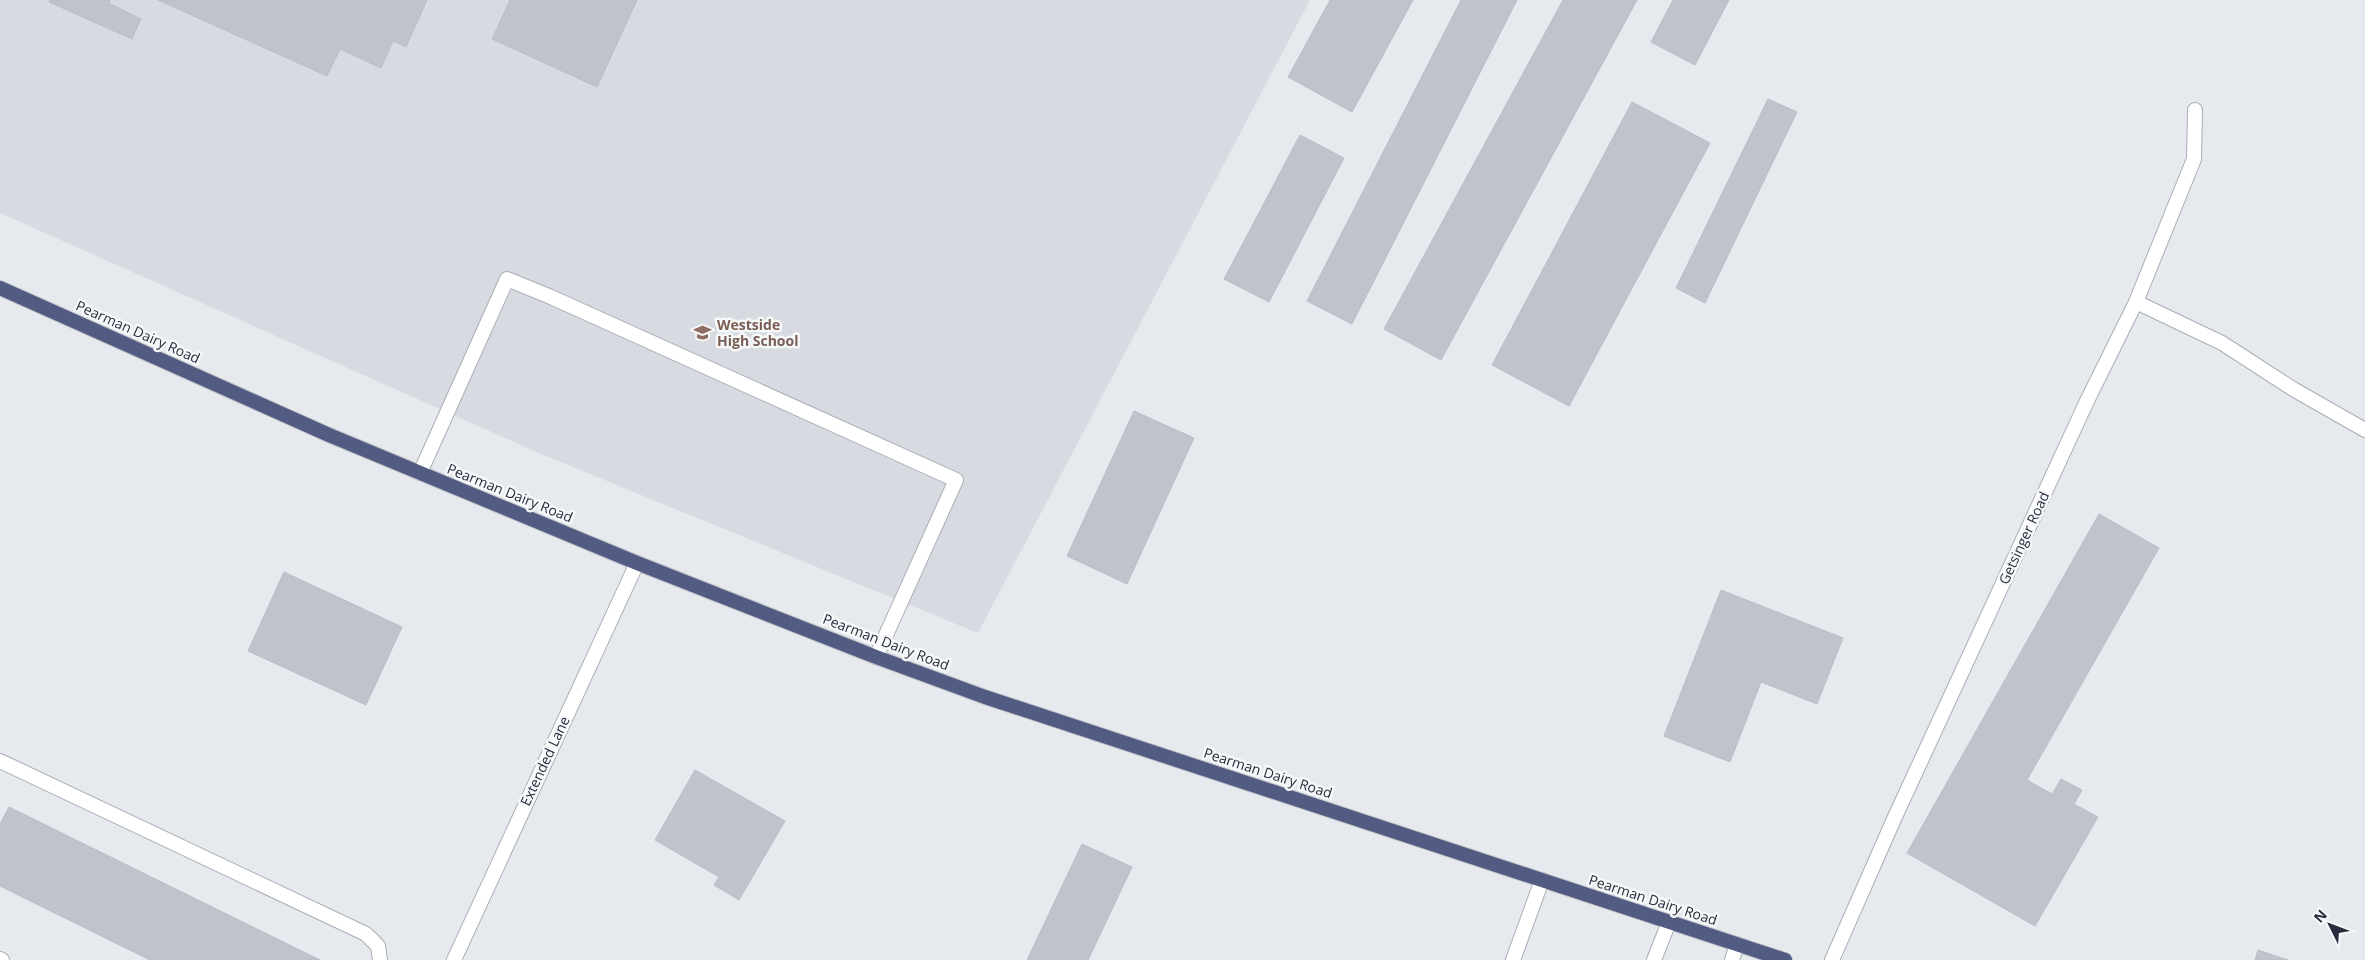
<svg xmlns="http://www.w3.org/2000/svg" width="2365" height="960" font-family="'Open Sans',sans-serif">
<rect width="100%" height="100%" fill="#e6e9ed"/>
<path fill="#d7dbe1" d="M0 0H1310L978 633 541 454 0 213Z"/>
<path fill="#bfc3cb" stroke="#b9bec7" d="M50 0H110L109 3 141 19 132 39 49 2Z
M158 0H427L406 47 393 41 381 68 340 49 327 76Z
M510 0H637L597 87 492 39Z
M1330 0H1413L1352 112 1288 77Z
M1461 0H1517L1352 324 1307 301Z
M1563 0H1637L1441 360 1384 329Z
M1673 0H1729L1695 65 1651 42Z
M1768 99 1797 112 1705 303 1676 288Z
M1632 102 1710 143 1569 406 1492 365Z
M1300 135 1344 158 1269 302 1224 279Z
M1134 411 1194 438 1127 584 1067 556Z
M2099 514 2159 548 2027 780 2052 794 2061 779 2082 790 2074 804 2098 817 2035 926 1907 853Z
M284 572 402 627 366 705 248 651Z
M1721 590 1843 638 1817 704 1761 682 1730 762 1664 736Z
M695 770 785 821 739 900 714 885 719 877 655 840Z
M9 807 320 960H150L0 886V824Z
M1082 844 1132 867 1088 960H1027Z
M2258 950 2288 960H2255Z"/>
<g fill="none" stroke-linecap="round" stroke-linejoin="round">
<defs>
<path id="service" d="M2136 302 2222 343 2293 389 2365 430
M420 473 507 279 551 297 956 480 876 657
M0 761 366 934 378 946 380 960
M0 959 2 960
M1513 960 1542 880
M1654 960 1669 922
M1732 960 1737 944"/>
<path id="minor" d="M454 960 637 563
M1832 960 1894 819 2087 401 2136 302 2194 159 2195 110"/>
<path id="trunk" d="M0 288 329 435 637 563 876 657 985 697 1785 960"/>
</defs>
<use href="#service" stroke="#a9adb5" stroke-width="16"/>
<use href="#minor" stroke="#a9adb5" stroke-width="16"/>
<use href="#trunk" stroke="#c3c4c9" stroke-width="16"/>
<use href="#service" stroke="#fff" stroke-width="14"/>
<use href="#minor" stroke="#fff" stroke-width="14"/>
<use href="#trunk" stroke="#525c82" stroke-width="14"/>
</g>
<defs>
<symbol id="school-bare" viewBox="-9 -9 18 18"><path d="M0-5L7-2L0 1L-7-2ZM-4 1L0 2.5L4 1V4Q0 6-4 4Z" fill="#8d6e63" stroke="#f7f8fa" stroke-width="2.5" paint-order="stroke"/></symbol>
</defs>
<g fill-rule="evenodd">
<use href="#school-bare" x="690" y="320" width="25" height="25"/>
</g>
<g text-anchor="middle" stroke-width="5" stroke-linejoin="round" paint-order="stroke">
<g font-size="14" font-weight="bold" fill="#785e54" stroke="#f7f8fa" text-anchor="start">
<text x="717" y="330">Westside<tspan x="717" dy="16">High School</tspan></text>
</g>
<g font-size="14" fill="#272c3e" stroke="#f7f8fa">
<text transform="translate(138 332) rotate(24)" y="5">Pearman Dairy Road</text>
<text transform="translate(510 493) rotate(22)" y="5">Pearman Dairy Road</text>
<text transform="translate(2024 538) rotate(-65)" y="5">Getsinger Road</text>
<text transform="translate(886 642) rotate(21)" y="5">Pearman Dairy Road</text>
<text transform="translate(545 761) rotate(-65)" y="5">Extended Lane</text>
<text transform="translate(1268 773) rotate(18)" y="5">Pearman Dairy Road</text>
<text transform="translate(1653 900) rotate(18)" y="5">Pearman Dairy Road</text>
</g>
</g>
<g transform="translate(2330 925) rotate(312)" stroke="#f7f8fa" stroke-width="4" paint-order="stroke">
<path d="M0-4L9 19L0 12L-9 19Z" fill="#272c3e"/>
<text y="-8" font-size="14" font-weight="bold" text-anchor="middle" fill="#272c3e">N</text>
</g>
</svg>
